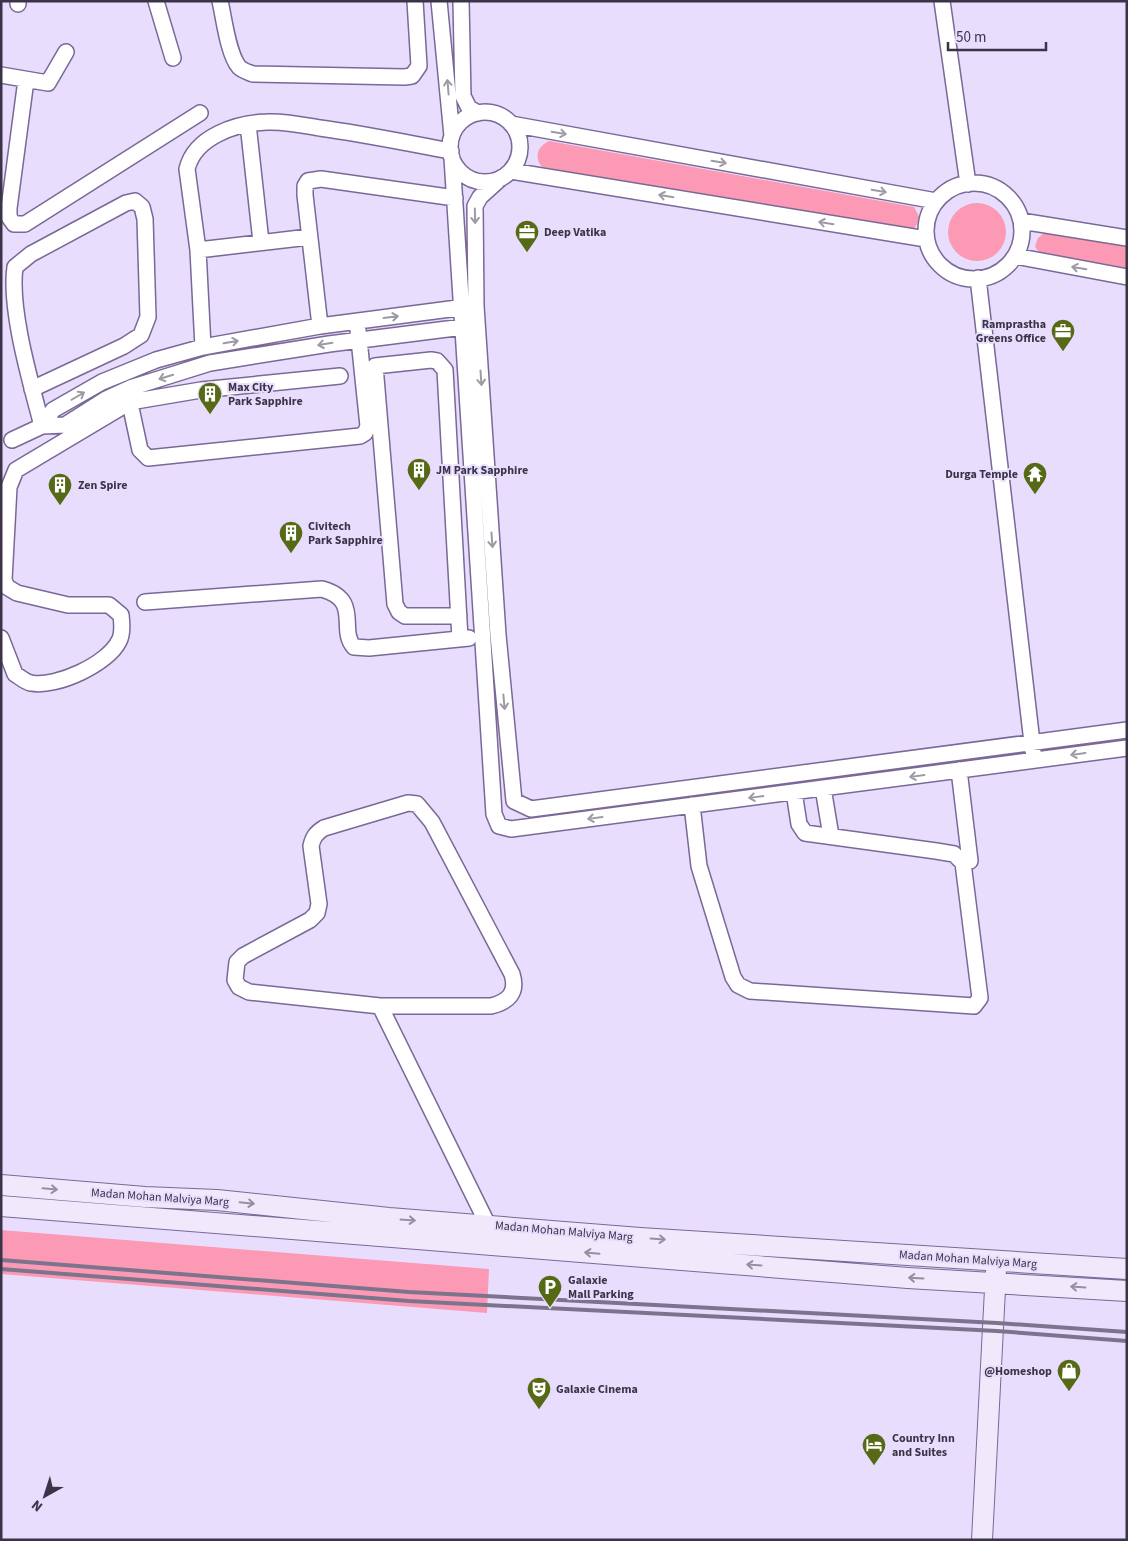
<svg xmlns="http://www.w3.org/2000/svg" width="1128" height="1541" font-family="'Source Sans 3',sans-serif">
<rect width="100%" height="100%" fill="#e8ddfd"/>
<path fill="#fc9ab6" d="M549 141 914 207 920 218 913 231 542 167C534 157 537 147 549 141Z
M948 232a29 29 0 1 1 58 0a29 29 0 1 1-58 0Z
M1044 233 1127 246V270L1046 256 1037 250 1035 246 1038 238Z
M1 1230 489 1269 487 1313 1 1274Z"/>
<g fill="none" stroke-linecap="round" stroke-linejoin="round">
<defs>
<path id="street" d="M156 1 173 58
M220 1C224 18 228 54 239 67 243 71 248 72 253 74L404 77 412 76 419 66 415 1
M439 1 452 136
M461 1 463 96 469 108 478 113
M942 1 968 184
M18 4V1
M1 75 48 83 66 52
M26 80 9 208V217L14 224H25L200 113
M450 147a35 35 0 1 1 70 0a35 35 0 1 1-70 0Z
M248 124 261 242
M511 124 936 201
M452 158 494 814 499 826 511 829 1127 748
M511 171 926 239
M501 178 480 197 475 206 476 306 498 635 514 801 531 809 1127 730
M926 231a48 48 0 1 1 96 0a48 48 0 1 1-96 0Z
M1021 221 1127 238
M198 250 309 237
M1015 256 1127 277
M978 278 1033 751
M320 326 305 195V186L308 181 321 179 455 198
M203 347 198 250 187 169C195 136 237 123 267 122 284 121 303 125 320 128 364 134 407 143 451 151
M32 389 124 346 141 335 148 317 145 219 142 207 135 201 126 203 31 254 15 267C9 310 31 383 42 426
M128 394 140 450 148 458 360 436 365 433 368 426 358 330
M42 426 53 410 102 382 156 360 203 347 320 326 473 306
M12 440 42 426 65 425 106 399 130 388 210 363 329 344 471 326
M145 602 322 589C362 600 338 630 354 647L369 648 469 638
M459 616H405L399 612 395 604 375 366 431 360 437 361 445 370 460 639
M1 638 15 674C20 677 25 682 31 683 56 688 108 664 119 641 123 634 122 623 121 615L109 605H68L17 593 7 587 4 580 9 487 16 470 130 402 201 390 340 376
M959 770 970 861
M823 788 831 836
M692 805 699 866 733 977 738 985 750 991 974 1006 980 998 963 863 954 854 936 851 805 833 799 824 794 792
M380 1006H491C508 1002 518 993 512 974L432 822 417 804 408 803 324 828C316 833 313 837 311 846L319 904 317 913 310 920 243 956 237 962 235 980 239 987 249 992 380 1006 488 1225"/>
<path id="secondary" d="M1 1185 145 1197 217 1200 389 1218 640 1238 1127 1269
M1 1206 908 1278 1127 1291
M982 1540 996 1270"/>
</defs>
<use href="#street" stroke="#7a6897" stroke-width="18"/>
<use href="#secondary" stroke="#7a6897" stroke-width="22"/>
<use href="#street" stroke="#fff" stroke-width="15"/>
<use href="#secondary" stroke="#f0e9fb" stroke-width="20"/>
<path stroke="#7c748c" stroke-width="4" d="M1 1260 409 1292 997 1323 1127 1332
M1 1269 409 1301 997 1331 1127 1341"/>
</g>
<defs><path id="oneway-shaft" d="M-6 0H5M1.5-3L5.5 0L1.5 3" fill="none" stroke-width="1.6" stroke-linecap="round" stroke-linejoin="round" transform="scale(1.25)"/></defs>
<g stroke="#9d9aa4">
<use href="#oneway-shaft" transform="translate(448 87) rotate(-95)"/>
<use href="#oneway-shaft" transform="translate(559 133) rotate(10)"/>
<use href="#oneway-shaft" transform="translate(719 162) rotate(10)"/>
<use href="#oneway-shaft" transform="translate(879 191) rotate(10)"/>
<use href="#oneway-shaft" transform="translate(666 196) rotate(-171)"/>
<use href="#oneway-shaft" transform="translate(475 216) rotate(89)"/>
<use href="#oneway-shaft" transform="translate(826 223) rotate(-171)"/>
<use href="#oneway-shaft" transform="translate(1079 268) rotate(-170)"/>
<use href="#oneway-shaft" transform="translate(391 317) rotate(-7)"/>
<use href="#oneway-shaft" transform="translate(231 342) rotate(-10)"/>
<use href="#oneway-shaft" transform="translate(325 344) rotate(171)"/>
<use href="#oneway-shaft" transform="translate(166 377) rotate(163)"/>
<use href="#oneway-shaft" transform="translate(481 378) rotate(86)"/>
<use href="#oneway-shaft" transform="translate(78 396) rotate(-30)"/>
<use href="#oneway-shaft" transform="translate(492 540) rotate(86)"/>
<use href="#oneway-shaft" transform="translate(504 702) rotate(85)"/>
<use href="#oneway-shaft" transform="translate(1078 754) rotate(172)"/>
<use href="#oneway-shaft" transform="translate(917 776) rotate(172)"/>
<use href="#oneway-shaft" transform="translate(756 797) rotate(172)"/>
<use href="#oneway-shaft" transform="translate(595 818) rotate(172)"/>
</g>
<g stroke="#968ea2">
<use href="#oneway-shaft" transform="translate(50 1189) rotate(5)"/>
<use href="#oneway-shaft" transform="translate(247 1203) rotate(6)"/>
<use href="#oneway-shaft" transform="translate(408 1220) rotate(4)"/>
<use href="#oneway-shaft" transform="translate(658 1239) rotate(4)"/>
<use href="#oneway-shaft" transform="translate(592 1253) rotate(-175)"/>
<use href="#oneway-shaft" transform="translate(754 1265) rotate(-176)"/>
<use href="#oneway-shaft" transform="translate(916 1278) rotate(-177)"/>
<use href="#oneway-shaft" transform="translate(1078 1287) rotate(-176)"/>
</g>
<defs>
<symbol id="office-pin" viewBox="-11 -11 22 30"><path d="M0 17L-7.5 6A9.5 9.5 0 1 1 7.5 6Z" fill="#566915" stroke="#e8ddfd"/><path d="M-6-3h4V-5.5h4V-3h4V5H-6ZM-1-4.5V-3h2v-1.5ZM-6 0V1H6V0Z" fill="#fff"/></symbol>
<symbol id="building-pin" viewBox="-11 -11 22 30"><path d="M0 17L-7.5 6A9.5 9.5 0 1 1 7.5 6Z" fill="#566915" stroke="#e8ddfd"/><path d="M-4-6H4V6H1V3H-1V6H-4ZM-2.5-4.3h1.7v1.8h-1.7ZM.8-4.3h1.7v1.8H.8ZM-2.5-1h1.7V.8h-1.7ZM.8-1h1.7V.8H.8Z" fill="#fff"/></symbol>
<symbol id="temple-pin" viewBox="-11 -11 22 30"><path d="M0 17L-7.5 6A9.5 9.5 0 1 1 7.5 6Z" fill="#566915" stroke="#e8ddfd"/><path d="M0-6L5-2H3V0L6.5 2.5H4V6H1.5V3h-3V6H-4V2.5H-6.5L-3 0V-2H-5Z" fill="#fff"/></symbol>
<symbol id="parking-pin" viewBox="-11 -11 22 30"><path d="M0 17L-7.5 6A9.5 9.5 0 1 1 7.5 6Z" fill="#566915" stroke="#e8ddfd"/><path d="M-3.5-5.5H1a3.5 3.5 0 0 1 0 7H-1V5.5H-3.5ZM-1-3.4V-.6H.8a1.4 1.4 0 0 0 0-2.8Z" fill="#fff"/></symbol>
<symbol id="shop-pin" viewBox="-11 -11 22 30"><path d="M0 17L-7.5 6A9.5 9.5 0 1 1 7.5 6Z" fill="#566915" stroke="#e8ddfd"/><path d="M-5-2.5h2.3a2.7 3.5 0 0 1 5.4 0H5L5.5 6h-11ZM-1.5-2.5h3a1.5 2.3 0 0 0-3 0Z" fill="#fff"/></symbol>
<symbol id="theatre-pin" viewBox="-11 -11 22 30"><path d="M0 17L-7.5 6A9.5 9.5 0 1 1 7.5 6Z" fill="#566915" stroke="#e8ddfd"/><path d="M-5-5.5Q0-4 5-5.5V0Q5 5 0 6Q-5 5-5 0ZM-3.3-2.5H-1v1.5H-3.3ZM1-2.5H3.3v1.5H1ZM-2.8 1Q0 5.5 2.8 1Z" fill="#fff"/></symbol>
<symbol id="hotel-pin" viewBox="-11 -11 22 30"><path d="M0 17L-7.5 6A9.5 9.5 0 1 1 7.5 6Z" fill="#566915" stroke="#e8ddfd"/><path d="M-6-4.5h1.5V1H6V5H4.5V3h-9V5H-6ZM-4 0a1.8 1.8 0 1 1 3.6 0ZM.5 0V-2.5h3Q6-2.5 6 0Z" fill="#fff"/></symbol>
</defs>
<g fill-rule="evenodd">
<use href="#office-pin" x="513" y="218" width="28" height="38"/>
<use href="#office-pin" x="1049" y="317" width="28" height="38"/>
<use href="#building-pin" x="196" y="380" width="28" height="38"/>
<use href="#building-pin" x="405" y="456" width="28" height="38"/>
<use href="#temple-pin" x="1021" y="460" width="28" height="38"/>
<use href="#building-pin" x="46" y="471" width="28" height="38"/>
<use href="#building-pin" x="277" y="519" width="28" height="38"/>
<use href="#parking-pin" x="536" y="1273" width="28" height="38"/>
<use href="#shop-pin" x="1055" y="1357" width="28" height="38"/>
<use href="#theatre-pin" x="525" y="1375" width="28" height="38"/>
<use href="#hotel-pin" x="860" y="1431" width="28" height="38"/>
</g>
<g text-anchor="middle" stroke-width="4" stroke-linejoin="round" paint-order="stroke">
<g font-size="12" font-weight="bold" fill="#3b3448" stroke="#e8ddfd" text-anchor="start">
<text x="544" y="236">Deep Vatika</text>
<text x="1046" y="328" text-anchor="end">Ramprastha<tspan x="1046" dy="14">Greens Office</tspan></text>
<text x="228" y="391">Max City<tspan x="228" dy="14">Park Sapphire</tspan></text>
<text x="436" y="474">JM Park Sapphire</text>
<text x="1018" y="478" text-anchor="end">Durga Temple</text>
<text x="78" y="489">Zen Spire</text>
<text x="308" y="530">Civitech<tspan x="308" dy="14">Park Sapphire</tspan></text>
<text x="568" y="1284">Galaxie<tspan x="568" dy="14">Mall Parking</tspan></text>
<text x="1052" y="1375" text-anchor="end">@Homeshop</text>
<text x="556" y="1393">Galaxie Cinema</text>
<text x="892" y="1442">Country Inn<tspan x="892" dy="14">and Suites</tspan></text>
</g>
<g font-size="12" fill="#3b3448" stroke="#e8ddfd">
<text transform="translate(160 1197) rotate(4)" y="4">Madan Mohan Malviya Marg</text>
<text transform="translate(564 1231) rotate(5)" y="4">Madan Mohan Malviya Marg</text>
<text transform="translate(968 1259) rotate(4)" y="4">Madan Mohan Malviya Marg</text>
</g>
</g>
<rect width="1128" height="1541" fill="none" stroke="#3b3448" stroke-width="5"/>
<g transform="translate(45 1496) rotate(219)" stroke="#e8ddfd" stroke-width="4" paint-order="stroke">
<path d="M0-4L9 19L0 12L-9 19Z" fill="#3b3448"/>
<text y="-8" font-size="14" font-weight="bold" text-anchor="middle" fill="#3b3448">N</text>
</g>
<path d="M948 42v8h98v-8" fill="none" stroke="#3b3448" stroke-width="2.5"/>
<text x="956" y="42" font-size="15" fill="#3b3448" stroke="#e8ddfd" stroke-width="4" paint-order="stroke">50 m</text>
</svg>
